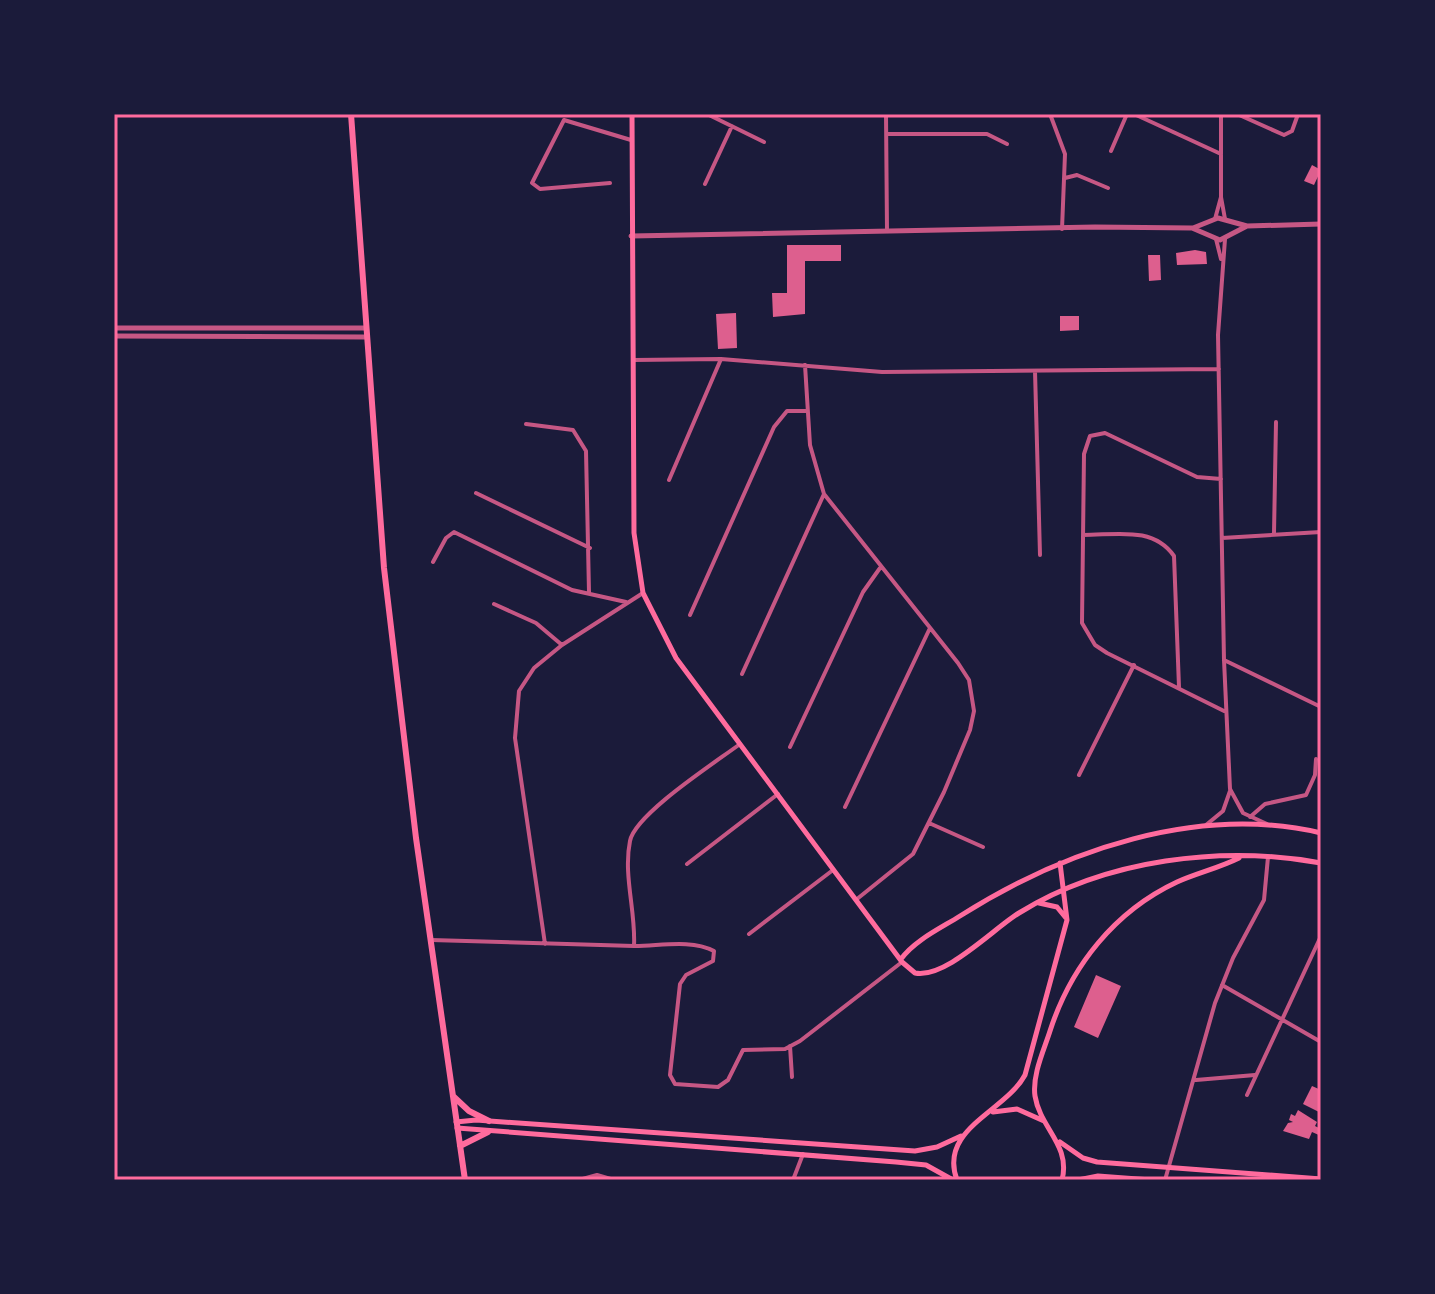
<svg xmlns="http://www.w3.org/2000/svg" width="1435" height="1294" font-family="Raleway,sans-serif">
<rect width="100%" height="100%" fill="#1b1b3a"/>
<path fill="#dd5f8e" d="M1312 165 1321 170 1314 185 1304 181Z
M787 245H841V261H805V314L773 317 772 293H787Z
M1195 250 1206 252 1207 264 1177 265 1176 253Z
M1148 255H1160L1161 280 1149 281Z
M736 313 737 348 718 349 716 314Z
M1060 316H1079V330L1060 331Z
M1096 975 1121 986 1098 1038 1074 1027Z
M1312 1086 1321 1090V1113L1303 1104Z
M1298 1110 1317 1122 1315 1126 1321 1129V1136L1312 1132 1309 1139 1283 1131 1288 1123 1293 1122 1289 1120 1291 1114 1295 1116Z"/>
<g fill="none" stroke-linecap="round" stroke-linejoin="round">
<path stroke="#c65784" stroke-width="4" d="M707 114 764 142
M886 114 887 231
M1050 114 1065 154 1062 229
M1134 114 1221 154
M1221 114V197L1225 219
M1237 114 1284 135 1292 131 1297 117
M886 134H987L1007 144
M1111 151 1127 114
M1065 178 1077 175 1108 188
M610 183 540 189 532 183 564 120 631 140
M705 184 732 126
M1215 219 1221 197
M1216 239 1221 259
M1225 239 1218 335 1224 660 1230 789 1243 813 1267 824
M634 360 721 359 882 372 1219 369
M805 365 810 445 824 494 958 663 969 680 974 711 970 730 944 792 913 854 857 899
M1035 371 1040 555
M526 424 573 430 586 451 589 592
M1221 479 1197 477 1105 433 1090 436 1084 454 1082 623 1095 645 1107 653 1224 711
M669 480 721 359
M476 493 590 548
M1274 533 1276 422
M1083 535C1117 535 1153 526 1174 556L1179 687
M1222 538 1321 532
M433 562 446 538 454 532 572 590 626 602
M494 604 536 623 562 645
M690 615 774 427 787 411H806
M1224 660 1321 707
M742 674 824 494
M790 747 863 592 880 568
M1079 775 1134 665
M845 807 930 628
M1250 817 1265 804 1306 795 1315 775 1316 759
M929 823 983 847
M1206 825 1223 811 1230 791
M687 864 778 794
M749 934 833 870
M431 940 634 946C636 912 623 875 630 841 635 814 716 762 740 744
M545 944 515 738 519 691 534 668 562 645 643 593
M635 946C660 946 691 939 714 951L713 961 686 975 680 984 670 1075 675 1084 718 1087 728 1080 743 1050 785 1049 800 1041 902 962
M1222 985 1321 1042
M790 1046 792 1077
M1196 1080 1255 1075
M1247 1095 1321 936
M579 1180 597 1175 614 1180
M793 1180 803 1154
M1165 1180 1215 1003 1233 958 1264 900 1268 857"/>
<path stroke="#c65784" stroke-width="5" d="M1193 228 1218 218 1247 226 1321 224
M631 236 1095 227 1192 228 1220 240 1247 226
M114 328H365
M114 336 365 337"/>
<path stroke="#ff6b9d" stroke-width="5" d="M632 114 634 533 643 593 676 658 902 962 915 973C945 979 993 929 1019 913 1106 859 1222 845 1321 863
M1039 903 1057 907 1066 918
M901 959C915 940 941 928 960 916 1064 850 1198 804 1321 833
M993 1112 1017 1109 1044 1121
M456 1122 476 1120 915 1151 937 1147 961 1136
M457 1128 896 1162 926 1165 953 1180
M1060 1142 1083 1158 1097 1162 1321 1179
M957 1180C938 1129 1005 1112 1025 1075L1067 920 1060 863
M1062 1180C1071 1145 1040 1128 1035 1096 1032 1075 1044 1050 1050 1031 1071 966 1115 911 1177 882 1197 873 1219 868 1239 858
M1078 1180 1098 1176 1151 1180"/>
<path stroke="#ff6b9d" stroke-width="6" d="M351 114 384 568 416 838 465 1180
M453 1096 469 1111 489 1121
M460 1146 488 1132"/>
</g>
<rect width="1435" height="1294" fill="none" stroke="#1b1b3a" stroke-width="232"/>
<rect x="116" y="116" width="1203" height="1062" fill="none" stroke="#ff6b9d" stroke-width="3"/>
</svg>
